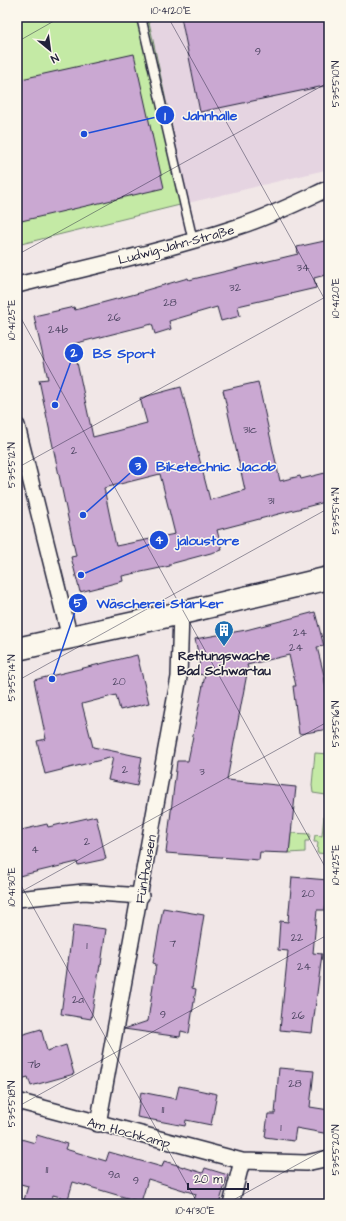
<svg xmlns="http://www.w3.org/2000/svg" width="346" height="1221" font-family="'Architects Daughter',sans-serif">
<rect width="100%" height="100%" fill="#f1e7e7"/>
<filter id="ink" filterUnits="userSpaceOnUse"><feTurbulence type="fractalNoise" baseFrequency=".025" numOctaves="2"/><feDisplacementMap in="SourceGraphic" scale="8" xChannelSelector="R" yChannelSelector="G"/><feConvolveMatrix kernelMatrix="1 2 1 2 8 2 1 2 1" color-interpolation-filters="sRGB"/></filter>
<g filter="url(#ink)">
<path fill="#e5d4e1" d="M148 17H329V169L188 203Z"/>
<path fill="#c4eaa5" stroke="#738670" d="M17 17H148L188 203 17 245Z
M315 753 329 754V854L317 853 318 842H314L315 835 322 836 326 795 313 793 312 785Z
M291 833 310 834 309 841H305V852L289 853Z"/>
<path fill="#caa8d2" stroke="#22223b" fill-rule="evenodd" d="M181 17H329V85L200 112Z
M134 54 164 188 17 222V80Z
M329 240V274L314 278 316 288 238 306 240 316 221 321 217 307 169 321 171 329 155 334 152 324 73 344 93 437 147 423 140 398 181 387 210 500 245 490 223 390 258 382 280 481 300 476 301 479 329 472V501L217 530 222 550 170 564V566L122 576 123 581 80 592 71 557 76 556 39 380 48 379 34 316 74 307 75 310 143 292V291L188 278 189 280 298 254 297 247ZM160 474 175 534 116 546 104 488Z
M315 612 324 646 317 647 324 675 329 713V729L299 734 293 686H296L289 655 247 665 248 668 227 780 296 787 289 853 260 852 259 860 166 853 177 761H188L205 675 197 674 200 661 195 639 246 630Z
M137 655 149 703 120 710 116 695 82 704 93 747 142 757 137 786 108 780 113 757 45 774 37 741 46 739 34 680Z
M96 816 106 859 78 865 77 862 19 876 17 867V831L47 824 48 827Z
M292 877 328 880 325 910H317L313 953 322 954 312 1033 280 1030 288 951 278 950 280 921 288 922Z
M163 908 204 915 192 988 196 989 189 1033 181 1031 180 1037 124 1029 148 1021 156 964 153 963Z
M73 925 106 929 101 965H100L91 1019 61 1014Z
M41 1029 47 1051 66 1045 74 1074 31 1086 28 1077 17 1080V1036Z
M279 1068 314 1071 310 1107 329 1110V1134L296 1128 294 1141 265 1137 268 1114H275Z
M179 1086 217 1094 211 1125 186 1120 185 1126 137 1117 141 1092 176 1099Z
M37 1135 67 1144 65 1149 106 1161 109 1152 162 1167 164 1161 203 1173 205 1168 228 1175 219 1204H193L196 1194 148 1179 141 1202 73 1182 68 1199 53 1195 51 1204H39L24 1200 28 1186 17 1183V1155L21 1139 35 1143Z"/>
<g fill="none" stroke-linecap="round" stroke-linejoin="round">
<defs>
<path id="lane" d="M141 17 193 241"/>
<path id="street" d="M17 285C90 267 165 251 237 227 269 217 299 202 329 188
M17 426 70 638
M17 899 84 892 141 896
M17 1101 242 1161 306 1163 329 1158
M98 1124 179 677 181 613
M231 1204 242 1161"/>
<path id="secondary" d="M17 649 190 611 329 578"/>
</defs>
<use href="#lane" stroke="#22223b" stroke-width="11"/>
<use href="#street" stroke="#22223b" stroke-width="18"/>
<use href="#secondary" stroke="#22223b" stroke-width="25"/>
<use href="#lane" stroke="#fbf7ec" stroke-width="8"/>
<use href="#street" stroke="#fbf7ec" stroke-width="15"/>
<use href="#secondary" stroke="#fbf7ec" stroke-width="22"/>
</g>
</g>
<path fill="none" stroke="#22223b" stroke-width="1" stroke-opacity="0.45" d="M168 17 329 307M17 42 61 17M17 255 329 82M17 311 329 874M17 468 329 295M17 681 329 508M17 878 198 1204M17 894 329 721M17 1107 329 934M226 1204 329 1147"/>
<defs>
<symbol id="building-pin" viewBox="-11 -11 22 30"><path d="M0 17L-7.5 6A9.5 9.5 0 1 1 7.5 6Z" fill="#1f6fb2" stroke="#fbf7ec"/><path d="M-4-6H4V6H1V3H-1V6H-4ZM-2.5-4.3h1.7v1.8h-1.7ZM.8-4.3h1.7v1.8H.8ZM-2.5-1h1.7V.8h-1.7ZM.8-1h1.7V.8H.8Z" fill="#fff"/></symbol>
</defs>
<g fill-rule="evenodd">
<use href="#building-pin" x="213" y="619" width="22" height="30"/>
</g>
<g text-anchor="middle" stroke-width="3" stroke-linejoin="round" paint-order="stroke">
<g font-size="11" fill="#4c4461">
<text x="258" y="55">9</text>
<text x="303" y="271">34</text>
<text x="235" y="291">32</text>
<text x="170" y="306">28</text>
<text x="114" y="321">26</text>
<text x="58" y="333">24b</text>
<text x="250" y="433">31c</text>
<text x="74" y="454">2</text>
<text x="271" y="504">31</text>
<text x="300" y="636">24</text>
<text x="296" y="651">24</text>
<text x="119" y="685">20</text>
<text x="125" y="773">2</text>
<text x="202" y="775">3</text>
<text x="87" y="845">2</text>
<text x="35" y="853">4</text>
<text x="308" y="897">20</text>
<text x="297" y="941">22</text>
<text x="173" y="947">7</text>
<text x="87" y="949">1</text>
<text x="304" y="970">24</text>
<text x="78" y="1003">2a</text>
<text x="163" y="1018">9</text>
<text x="298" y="1019">26</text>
<text x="34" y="1068">7b</text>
<text x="295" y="1087">28</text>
<text x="163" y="1113">11</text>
<text x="281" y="1131">1</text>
<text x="47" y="1173">11</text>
<text x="114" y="1178">9a</text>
<text x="136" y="1184">9</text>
</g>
<g font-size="13" fill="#22223b" stroke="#fbf7ec">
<text transform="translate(176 244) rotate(-15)" y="5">Ludwig-Jahn-Straße</text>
<text transform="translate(145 869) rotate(-80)" y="5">Fünfhausen</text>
<text transform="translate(129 1132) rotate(15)" y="5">Am Hochkamp</text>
</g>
<g font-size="13" font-weight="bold" fill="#22223b" stroke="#fbf7ec">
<text x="224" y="660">Rettungswache<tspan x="224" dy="15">Bad Schwartau</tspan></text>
</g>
</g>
<path fill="none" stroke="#1d4ed8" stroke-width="1.5" d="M84 134L165 115M55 405L74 353M83 515L138 466M81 575L159 540M52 679L78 603"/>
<g fill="#1d4ed8" stroke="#fbf7ec" stroke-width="1.5">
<circle cx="84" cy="134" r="4"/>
<circle cx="55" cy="405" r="4"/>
<circle cx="83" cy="515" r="4"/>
<circle cx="81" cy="575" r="4"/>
<circle cx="52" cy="679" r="4"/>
<circle cx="165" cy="115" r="10"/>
<circle cx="74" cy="353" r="10"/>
<circle cx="138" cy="466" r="10"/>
<circle cx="159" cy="540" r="10"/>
<circle cx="78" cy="603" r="10"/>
</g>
<g font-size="12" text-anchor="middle" font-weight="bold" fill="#fff">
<text x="165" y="120">1</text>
<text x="74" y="357">2</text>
<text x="138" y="470">3</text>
<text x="159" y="544">4</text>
<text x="78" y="607">5</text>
</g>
<g font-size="14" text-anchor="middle" font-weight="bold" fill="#1d4ed8" stroke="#fbf7ec" stroke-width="3" stroke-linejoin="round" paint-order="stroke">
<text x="210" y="120">Jahnhalle</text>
<text x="124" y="358">BS Sport</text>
<text x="216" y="471">Biketechnic Jacob</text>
<text x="208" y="545">jaloustore</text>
<text x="160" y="608">Wäscherei Starker</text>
</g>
<rect width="346" height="1221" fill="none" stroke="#fbf7ec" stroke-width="44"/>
<g transform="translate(50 50) rotate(151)" stroke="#fbf7ec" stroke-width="3" paint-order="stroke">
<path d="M0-3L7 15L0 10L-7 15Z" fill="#22223b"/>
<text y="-6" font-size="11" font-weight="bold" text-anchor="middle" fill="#22223b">N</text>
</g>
<path d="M188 1183v6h60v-6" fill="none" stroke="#22223b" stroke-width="2"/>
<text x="194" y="1183" font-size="12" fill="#22223b" stroke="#fbf7ec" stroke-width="3" paint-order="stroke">20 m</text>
<rect x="22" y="22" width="302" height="1177" fill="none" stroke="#22223b" stroke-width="1.5"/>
<g font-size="10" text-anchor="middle" fill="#22223b">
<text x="171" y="14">10°41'20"E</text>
<text transform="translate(335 84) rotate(-90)" y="4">53°55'10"N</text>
<text transform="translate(335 298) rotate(-90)" y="4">10°41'20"E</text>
<text transform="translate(11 320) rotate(-90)" y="4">10°41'25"E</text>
<text transform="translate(11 465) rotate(-90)" y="4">53°55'12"N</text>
<text transform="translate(335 511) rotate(-90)" y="4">53°55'14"N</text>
<text transform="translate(11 678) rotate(-90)" y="4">53°55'14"N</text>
<text transform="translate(335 724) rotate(-90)" y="4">53°55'16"N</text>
<text transform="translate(335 865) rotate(-90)" y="4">10°41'25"E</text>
<text transform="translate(11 887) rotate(-90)" y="4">10°41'30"E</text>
<text transform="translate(11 1104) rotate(-90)" y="4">53°55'18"N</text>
<text transform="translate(335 1150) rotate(-90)" y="4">53°55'20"N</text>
<text x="195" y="1214">10°41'30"E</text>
</g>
</svg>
